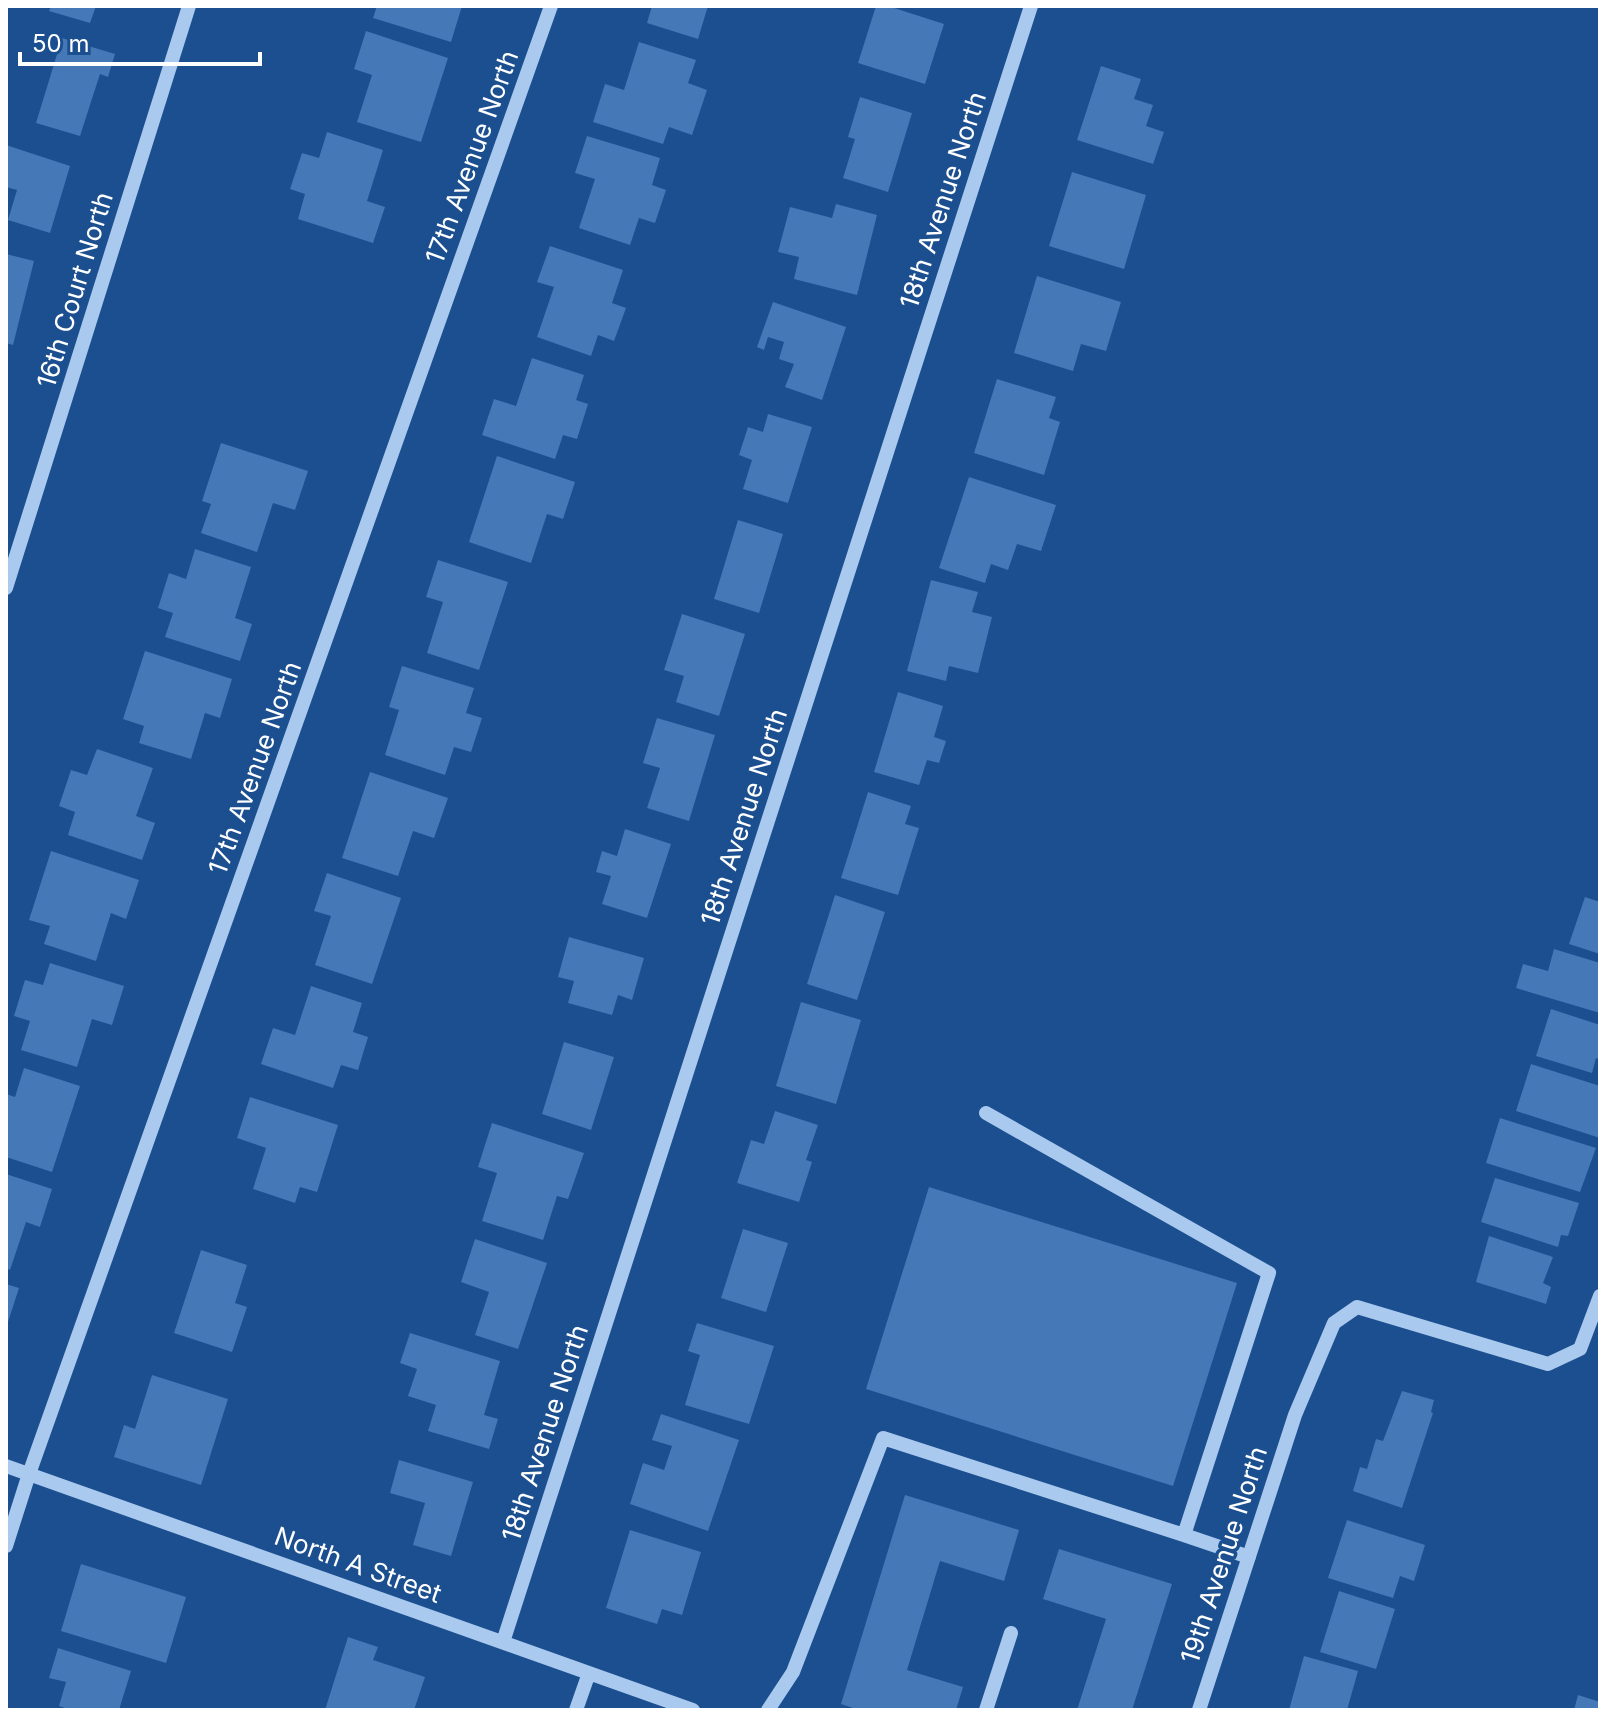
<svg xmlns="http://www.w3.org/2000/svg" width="1606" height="1716" font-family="Inter,sans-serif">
<rect width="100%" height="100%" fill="#1b4f8f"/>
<path fill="#4478b7" d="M51 6H96L90 23 49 11Z
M377 6H462L451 42 373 18Z
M652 6H708L698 39 647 23Z
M876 6H888L944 24 925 84 858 63Z
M366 31 448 58 421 142 357 122 372 75 354 69Z
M62 38 115 54 108 77 100 74 80 136 36 123Z
M639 42 696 60 688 83 707 90 692 135 669 127 663 144 593 122 605 84 624 90Z
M1101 66 1141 79 1134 99 1153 105 1146 126 1164 132 1153 164 1077 140Z
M860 97 912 113 888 192 843 178 855 139 848 137Z
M327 132 383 150 367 201 385 207 373 243 298 219 305 194 290 189 302 153 319 158Z
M587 136 660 158 652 185 666 190 655 223 639 218 630 245 579 228 595 179 575 173Z
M6 145 70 166 50 233 8 220 17 190 6 187Z
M1072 172 1146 195 1124 269 1049 246Z
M836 204 877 215 857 295 794 279 799 257 778 252 790 207 832 218Z
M550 246 623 270 612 303 626 308 614 341 598 335 591 356 537 337 554 287 537 282Z
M6 254 34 261 13 345 6 343Z
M1037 276 1121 302 1106 351 1081 344 1073 371 1014 353Z
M773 302 846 327 822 400 785 387 794 364 779 359 784 342 768 337 764 350 757 347Z
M532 358 584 375 576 400 588 404 577 439 563 435 555 459 482 435 494 399 516 406Z
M997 379 1056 397 1049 418 1060 422 1044 475 974 453Z
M768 414 812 427 788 503 743 489 752 460 739 455 748 427 763 432Z
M221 443 308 471 295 510 273 503 257 552 201 533 211 504 202 501Z
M497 456 575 482 563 519 547 514 531 563 469 542Z
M969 477 1056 505 1041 551 1017 544 1008 570 991 564 985 583 939 568Z
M738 520 783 534 759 613 714 599Z
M195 549 251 567 235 618 252 624 240 661 165 637 173 613 158 608 169 573 186 579Z
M438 560 508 582 479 670 427 653 443 602 426 597Z
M931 580 978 592 972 612 992 617 978 673 949 666 946 681 907 671Z
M682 614 745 634 719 716 676 702 684 676 664 670Z
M145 651 232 679 220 718 205 713 191 759 139 743 144 726 123 719Z
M402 666 474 688 466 713 482 718 471 752 454 747 445 775 385 755 399 710 389 707Z
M898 692 943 706 934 737 946 741 939 763 927 760 919 785 874 772Z
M657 718 715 735 689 821 647 808 660 768 643 763Z
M97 749 153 768 136 816 155 823 142 860 68 835 75 812 59 806 71 770 87 775Z
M370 772 448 798 434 838 413 831 398 876 342 858Z
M868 792 911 806 905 824 919 828 898 895 841 878Z
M625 829 671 844 647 918 602 904 611 876 596 872 602 851 617 856Z
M51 851 139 880 126 919 111 913 96 961 44 944 50 926 29 920Z
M327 873 401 898 372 984 315 965 331 916 314 911Z
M835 895 885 912 857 1000 807 984Z
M1585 897 1600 902V954L1569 944Z
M569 937 644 958 632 1000 618 995 612 1015 568 1003 574 981 558 977Z
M1554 949 1600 963V1013L1516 988 1523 964 1548 971Z
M50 963 124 986 112 1025 92 1019 77 1067 21 1050 30 1021 14 1016 25 980 43 985Z
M311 986 362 1003 353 1032 368 1037 358 1070 341 1065 333 1088 261 1064 273 1028 295 1035Z
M801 1002 861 1020 836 1104 776 1086Z
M1551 1009 1600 1025V1060L1596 1058 1592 1073 1536 1056Z
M564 1042 614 1057 591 1130 542 1114Z
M1531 1064 1600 1086V1138L1516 1111Z
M24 1068 80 1086 52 1172 6 1157V1094L15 1097Z
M250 1097 338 1125 317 1192 300 1187 295 1203 253 1189 266 1148 237 1138Z
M775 1111 818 1125 806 1160 812 1162 799 1202 737 1183 751 1140 764 1144Z
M1500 1118 1596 1148 1580 1192 1486 1163Z
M492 1123 584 1153 568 1199 557 1196 543 1240 482 1221 497 1173 478 1167Z
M6 1174 52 1189 40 1227 26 1222 10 1270 6 1268Z
M1495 1178 1579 1203 1568 1236 1561 1235 1558 1247 1481 1222Z
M929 1187 1237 1283 1173 1486 866 1389Z
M743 1229 788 1243 766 1312 721 1298Z
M1489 1236 1553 1257 1543 1283 1551 1287 1546 1304 1476 1282Z
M475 1239 547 1263 518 1349 475 1335 489 1292 461 1282Z
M201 1250 247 1265 235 1303 247 1307 232 1352 174 1333Z
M6 1284 19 1288 7 1325H6Z
M697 1323 774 1346 749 1424 685 1405 700 1355 688 1351Z
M410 1333 500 1361 484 1415 498 1419 489 1449 428 1431 436 1405 408 1396 417 1369 400 1363Z
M152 1375 228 1399 201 1485 114 1457 124 1425 135 1429Z
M1402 1391 1434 1400 1431 1412 1433 1413 1402 1508 1353 1491 1360 1467 1367 1469 1376 1439 1383 1441Z
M661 1414 739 1440 708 1531 630 1504 643 1463 664 1470 672 1446 652 1440Z
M399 1460 473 1482 451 1556 413 1545 425 1503 390 1493Z
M905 1495 1019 1530 1004 1581 940 1561 907 1670 963 1687 956 1710H859L841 1704Z
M1347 1520 1425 1545 1414 1581 1400 1576 1393 1598 1328 1578Z
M630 1530 701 1552 682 1615 662 1609 657 1624 606 1608Z
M1059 1549 1172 1584 1132 1710H1077L1106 1619 1043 1599Z
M81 1564 186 1597 166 1663 61 1631Z
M1339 1591 1395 1609 1376 1669 1320 1652Z
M348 1637 378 1647 373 1660 425 1677 414 1710H325Z
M58 1648 131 1671 119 1710H71L59 1706 66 1682 49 1678Z
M1304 1656 1358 1671 1347 1710H1289Z
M1578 1695 1600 1702V1710H1574Z"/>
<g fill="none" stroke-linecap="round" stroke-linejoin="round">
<path stroke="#a9c9ee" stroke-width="14" d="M6 588 189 6
M986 1113 1269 1273 1184 1535 1249 1557
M6 1466 693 1710
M6 1546 29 1474 551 6
M503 1642 1031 6
M576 1710 589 1673
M768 1710 793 1672 883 1438 1184 1535
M986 1710 1011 1633
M1199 1710 1295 1415 1334 1323 1357 1307 1548 1364 1580 1349 1600 1296"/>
</g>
<g text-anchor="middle" stroke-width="7" stroke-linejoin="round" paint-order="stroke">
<g font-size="26" fill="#fff" stroke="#1b4f8f">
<text transform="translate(472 157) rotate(-70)" y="9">17th Avenue North</text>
<text transform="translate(943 200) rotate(-72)" y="9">18th Avenue North</text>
<text transform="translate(75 290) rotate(-73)" y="9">16th Court North</text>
<text transform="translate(255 768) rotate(-70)" y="9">17th Avenue North</text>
<text transform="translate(744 817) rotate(-72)" y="9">18th Avenue North</text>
<text transform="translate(545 1433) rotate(-72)" y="9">18th Avenue North</text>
<text transform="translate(1224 1555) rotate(-72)" y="9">19th Avenue North</text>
<text transform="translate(358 1565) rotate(20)" y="9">North A Street</text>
</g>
</g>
<rect width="1606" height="1716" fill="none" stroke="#ffffff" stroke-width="16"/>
<path d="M20 52v12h240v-12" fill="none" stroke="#ffffff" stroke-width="4"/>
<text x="32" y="52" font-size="24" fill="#ffffff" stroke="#1b4f8f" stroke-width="6" paint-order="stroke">50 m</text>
</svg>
